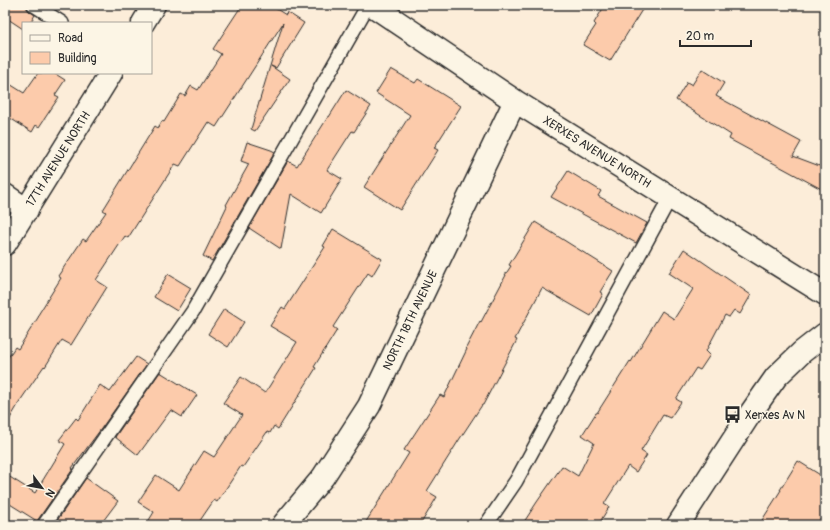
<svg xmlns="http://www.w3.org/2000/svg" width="830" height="530" font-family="Pangolin,sans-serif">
<rect width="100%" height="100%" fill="#fcedd9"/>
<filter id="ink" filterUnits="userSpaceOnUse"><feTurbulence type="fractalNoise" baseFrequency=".025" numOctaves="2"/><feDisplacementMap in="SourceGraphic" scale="8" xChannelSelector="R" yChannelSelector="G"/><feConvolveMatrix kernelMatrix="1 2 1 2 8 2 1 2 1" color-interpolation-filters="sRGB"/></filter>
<g filter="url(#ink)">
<path fill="#fccbab" stroke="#2b2b2b" d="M5 5H24L26 7 29 11 35 15 30 23H23V29L5 17Z
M242 5H270L286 15 287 12 304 23 276 68 271 66 290 79 255 131 251 129 283 23 216 127 208 122 180 166 175 164 128 238 125 236 96 280 107 287 71 345 62 340 45 367 44 366 22 398 5 427V362L15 347 18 349 39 316 38 315 61 278 58 276 83 239 86 241 106 212 103 210 155 126 158 128 162 121 164 122 181 94 185 96 191 86 198 90 221 54 213 49Z
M605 5H645L610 61 583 45 596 25 594 23Z
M391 69 415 83 418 79 461 106 434 148 438 150 400 210 364 187 410 115 376 93Z
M702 69 724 83 716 96 801 142 793 156 825 168V191L729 139 731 135 676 100 687 82 692 85Z
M38 73H54L65 80 55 95 59 97 39 127 36 125 32 132 5 115V81L24 93Z
M346 90 371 106 354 132 352 131 327 170 342 179 321 213 291 194 281 249 249 228 288 161 297 166 328 117H329Z
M247 142 271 150 275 152 212 261 203 256 227 206 226 205 249 164 241 161Z
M568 171 601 191 598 196 647 223 636 243 551 197Z
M535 222 613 271 600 292 603 294 591 316 542 288 515 339 517 340 483 405H482L459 440 427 491 437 497 420 525H364L409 453 404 450 440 395 444 397 467 349 466 348 480 321 481 322 506 275H505L511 266 509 265Z
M333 229 382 259 372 276 368 273 333 327 337 330 314 367 316 368 298 397 278 429 274 426 270 433 267 432 243 467 241 466 217 502 214 500 197 525H146L154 512 138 502 156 475 179 490 204 451 214 457 242 415 223 403 241 377 265 393 297 342 270 326 282 307 285 309 325 247 323 246Z
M684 249 751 295 740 314 734 310 729 317 725 315 706 351 710 355 700 370 696 368 676 399 681 402 670 418 663 415 641 451 647 455 636 472 628 466 604 504 609 507 598 525H522L537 502 562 466 578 476 594 443 582 435 596 413H597L630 361 631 362 662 311 674 319 693 289 669 273Z
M168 274 191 288 177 311 154 297Z
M224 309 244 322 228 347 208 334Z
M136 357 147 364 101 429 72 468 73 469 37 521 5 501V474L35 493 65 444 59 440 76 418 78 420 100 385 110 392Z
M160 372 197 395 182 417 171 410 138 455 115 437Z
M798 461 825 478V525H759L781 490H780Z
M86 478 118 501 100 525H54Z"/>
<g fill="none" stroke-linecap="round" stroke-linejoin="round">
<defs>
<path id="service" d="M34 5 62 23
M44 525 193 311 368 5
M486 525 516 481 670 198"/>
<path id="minor" d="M372 5 515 101 825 294
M143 23 154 5
M5 195 27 210
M5 244 111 73
M283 525 323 477 369 406 515 101"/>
<path id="tertiary" d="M678 525 748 417 776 377 802 352 825 334"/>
</defs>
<use href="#service" stroke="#2b2b2b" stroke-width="16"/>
<use href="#minor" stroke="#2b2b2b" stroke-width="25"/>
<use href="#tertiary" stroke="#2b2b2b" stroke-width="25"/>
<use href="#service" stroke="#fcf5e5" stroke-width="13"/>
<use href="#minor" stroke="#fcf5e5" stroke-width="22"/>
<use href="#tertiary" stroke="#fcf5e5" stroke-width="22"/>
</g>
</g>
<defs>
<symbol id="bus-bare" viewBox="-9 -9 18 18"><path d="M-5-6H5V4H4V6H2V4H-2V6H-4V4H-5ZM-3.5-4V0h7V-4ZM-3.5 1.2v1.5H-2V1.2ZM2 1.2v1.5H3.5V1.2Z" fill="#2b2b2b" stroke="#fcf5e5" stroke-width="2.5" paint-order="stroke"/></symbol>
</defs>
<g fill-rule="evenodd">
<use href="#bus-bare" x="720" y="402" width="25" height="25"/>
</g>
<g text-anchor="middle" stroke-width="3" stroke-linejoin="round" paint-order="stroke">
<g font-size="12" fill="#2b2b2b" stroke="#fcf5e5">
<text transform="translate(597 152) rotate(32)" y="4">XERXES AVENUE NORTH</text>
<text transform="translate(58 159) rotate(-58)" y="4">17TH AVENUE NORTH</text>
<text transform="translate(410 320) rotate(-64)" y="4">NORTH 18TH AVENUE</text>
</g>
<g font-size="12" fill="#2b2b2b" stroke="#fcf5e5" text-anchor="start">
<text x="745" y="419">Xerxes Av N</text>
</g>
</g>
<rect width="830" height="530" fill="none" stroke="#fcf5e5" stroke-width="20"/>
<rect x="10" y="10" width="810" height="510" fill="none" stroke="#2b2b2b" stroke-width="1.5" filter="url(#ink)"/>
<rect x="22" y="22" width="130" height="52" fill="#fcf5e5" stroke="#a8a49b"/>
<rect x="30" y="35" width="20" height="6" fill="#fcf5e5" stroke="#a8a49b"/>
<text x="58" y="42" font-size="12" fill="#2b2b2b">Road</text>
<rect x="30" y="52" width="20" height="12" fill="#fccbab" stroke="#a8a49b"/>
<text x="58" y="62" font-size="12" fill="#2b2b2b">Building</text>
<g transform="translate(42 488) rotate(122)" stroke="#fcf5e5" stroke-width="3" paint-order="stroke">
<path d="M0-3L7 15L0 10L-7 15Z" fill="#2b2b2b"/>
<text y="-6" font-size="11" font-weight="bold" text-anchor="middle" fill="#2b2b2b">N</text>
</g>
<path d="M680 40v6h71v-6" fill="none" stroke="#2b2b2b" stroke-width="2"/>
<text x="686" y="40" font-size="12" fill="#2b2b2b" stroke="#fcf5e5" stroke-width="3" paint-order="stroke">20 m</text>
</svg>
